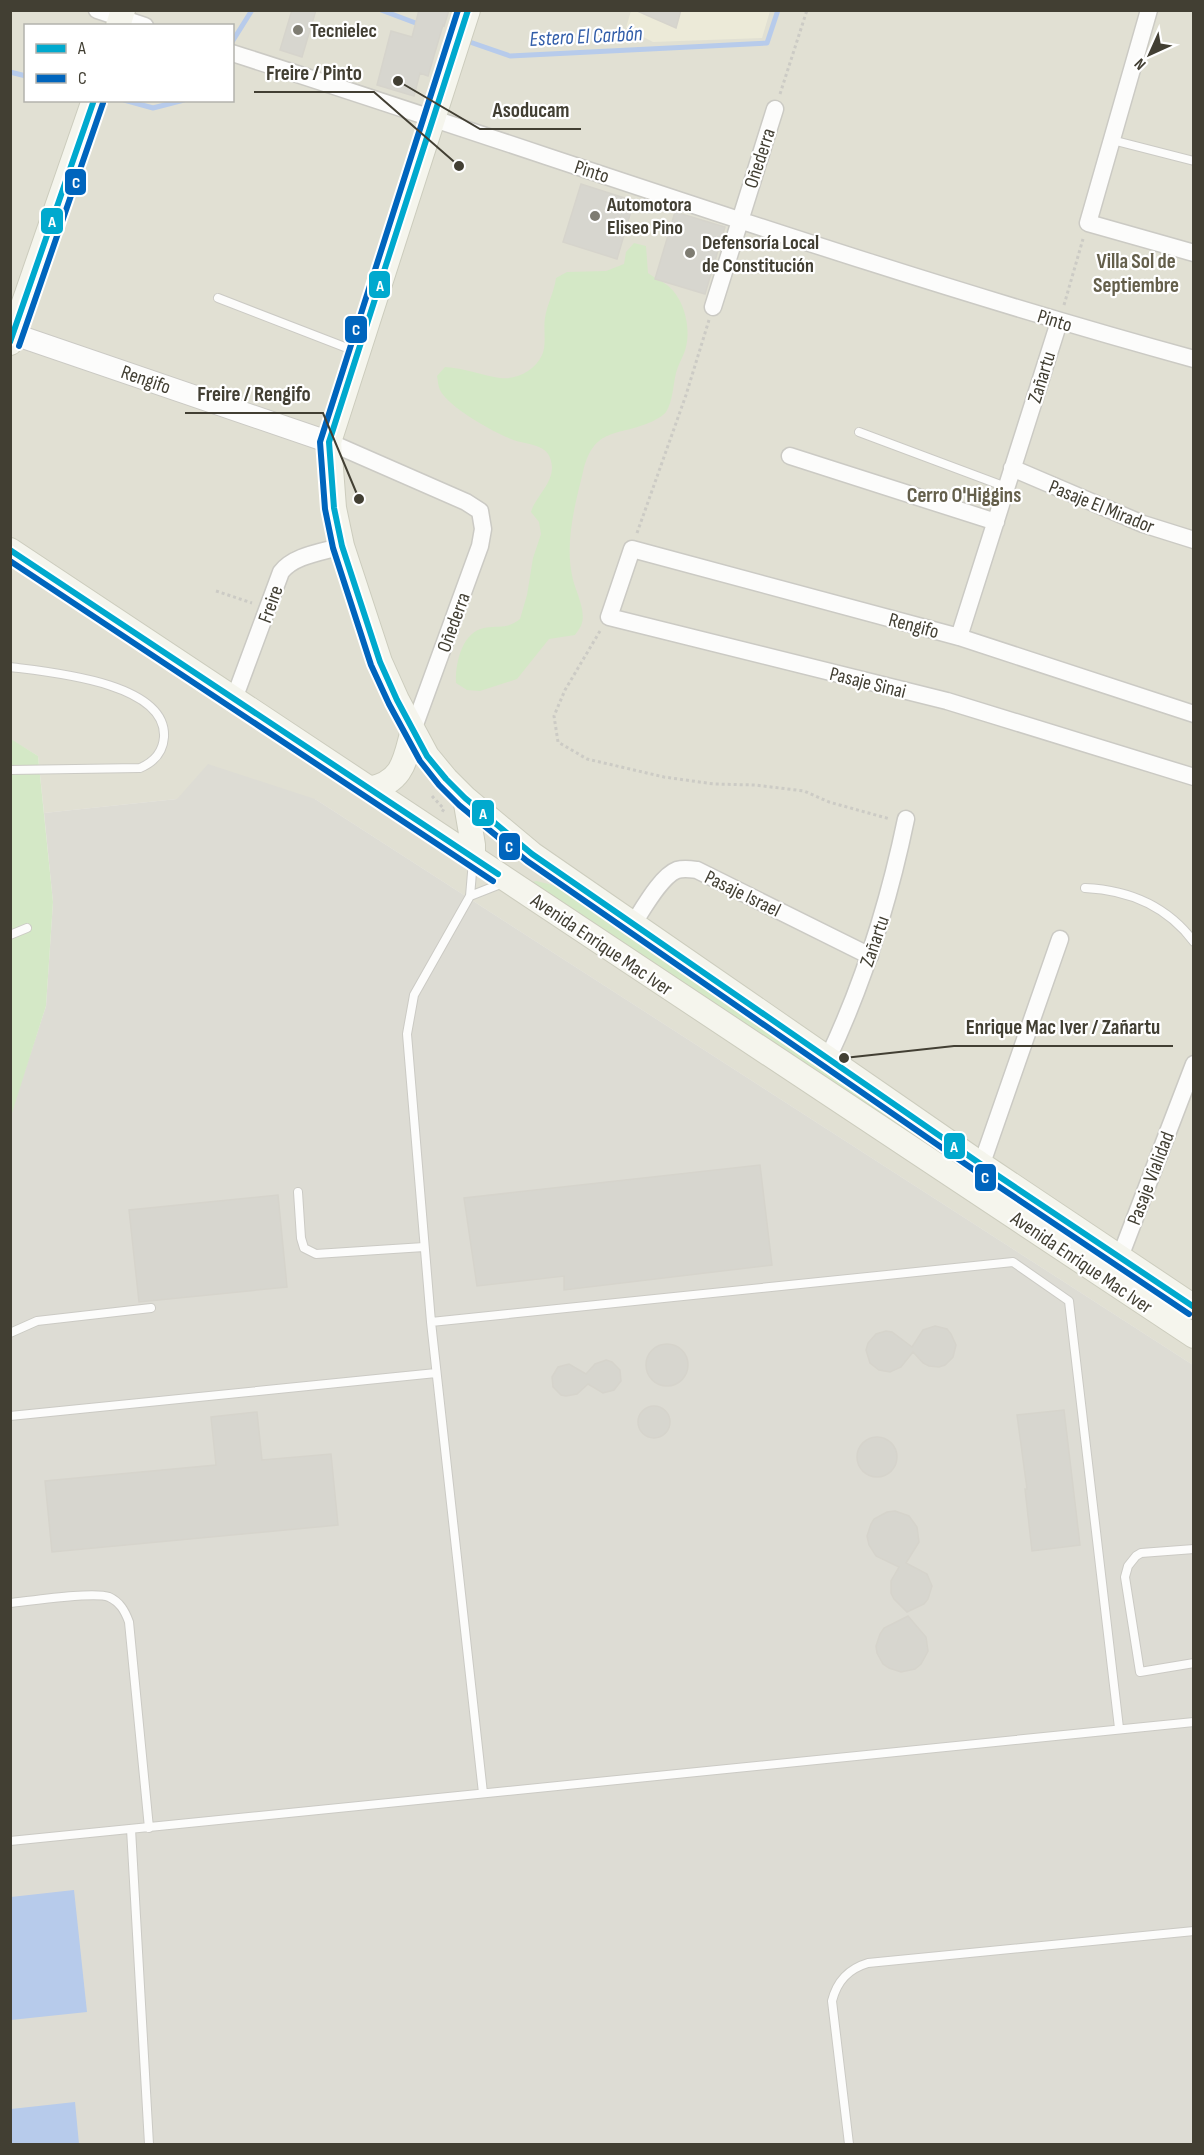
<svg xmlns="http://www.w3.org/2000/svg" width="1204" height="2155" font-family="'Sofia Sans Condensed',sans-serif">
<rect width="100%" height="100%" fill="#eeede6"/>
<path fill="#e1e0d3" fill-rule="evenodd" d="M10 11H1193V1365L315 799H177L44 813 38 756 10 739ZM26 26H232V100H26Z"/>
<path fill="#dddcd4" d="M208 764 315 799 1193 1365V2144H11L10 1116 46 1006 53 902 44 813 177 799Z"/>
<path fill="#ecead8" d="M631 11H770L762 38 653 42 626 28Z"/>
<path fill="#d4e8c6" d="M634 243 646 246 648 273C654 278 661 280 667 285 684 298 691 327 686 347 684 356 678 364 676 373 673 385 673 401 666 412 663 416 655 420 651 422 617 437 594 426 583 472 575 504 565 542 572 575 574 589 586 608 582 623 581 627 577 632 575 635L549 639 517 679 480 691 467 690 456 683C455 664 462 632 484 628 501 625 505 630 520 619L527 595 533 558 541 534 539 522 531 512C536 496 552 485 552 467 551 442 527 446 511 439 493 432 448 407 440 390 438 386 438 381 437 376L445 367C464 368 481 375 500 378 516 380 535 371 542 355 547 344 543 330 545 318 547 304 554 293 556 278L567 272 606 271 624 264 626 252Z
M11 739 38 756 53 902 46 1006 11 1116Z
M536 881 557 886 1193 1312V1332L526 884Z"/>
<path fill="#b7cbeb" d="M74 1890 87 2012 11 2020V1897Z
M75 2102 79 2144H11V2109Z"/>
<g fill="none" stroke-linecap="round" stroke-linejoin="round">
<path stroke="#b7cbeb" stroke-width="5" d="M381 10 421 25
M464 40 510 56 767 43 778 10
M232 42 252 10
M10 72 26 76
M124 100 153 108 184 100"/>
</g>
<path fill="#d7d6cf" stroke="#d6d4cc" stroke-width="1.5" d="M292 10H316L302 57 280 50Z
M419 10H449L444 26 443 25 428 76 420 73 414 96 377 85 391 31 412 37Z
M635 10H681L676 28Z
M581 184 634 201 617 259 563 242Z
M675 212 725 227 705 294 655 279Z
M760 1165 772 1265 564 1290V1276L477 1286 464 1198Z
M278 1195 287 1287 139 1302 129 1210Z
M935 1326 947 1329 951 1334 956 1345 953 1357 945 1365 939 1367 929 1366 923 1363 913 1352 901 1367 890 1372 879 1370 870 1363 866 1350 868 1343 876 1334 886 1331 892 1332 912 1347 923 1330Z
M646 1365a21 21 0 1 1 42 0a21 21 0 1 1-42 0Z
M606 1360 612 1362 620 1370 621 1381 614 1390 603 1393 588 1384 577 1394 566 1396 561 1395 553 1387 552 1377 558 1367 569 1364 586 1374 595 1364Z
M638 1422a16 16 0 1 1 32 0a16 16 0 1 1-32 0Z
M1064 1410 1080 1545 1032 1551 1025 1489H1027L1017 1415Z
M257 1412 262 1460 331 1454 338 1525 52 1552 45 1481 216 1465 211 1417Z
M857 1457a20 20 0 1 1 40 0a20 20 0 1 1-40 0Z
M895 1511 909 1516 917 1527 919 1542 906 1563 927 1574 932 1586 928 1599 924 1604 907 1612 894 1599 891 1593V1581L899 1567 876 1556 869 1545 867 1536 871 1524 874 1519 887 1512Z
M908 1616 926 1637 928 1651 921 1664 915 1669 901 1672 889 1668 883 1664 877 1653 876 1646 880 1634 884 1628Z"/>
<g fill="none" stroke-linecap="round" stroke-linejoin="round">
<defs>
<path id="service" d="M1112 140 1194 161
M218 298 355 351
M859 432 1006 487
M10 667C49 672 167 682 164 737 163 752 154 762 140 768L10 770
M473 861 470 896 414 995 407 1034 431 1322 483 1793
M1085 888C1129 890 1167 906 1194 942
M470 896 503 883
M10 935 27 928
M298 1192 301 1238 304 1248 316 1254 424 1247
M431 1322 1013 1262 1069 1301 1119 1728
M10 1333 37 1321 151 1308
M10 1416 436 1373
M1194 1549 1141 1553 1136 1556 1128 1566 1125 1577 1140 1672 1194 1663
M10 1603C30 1601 94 1591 109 1597 120 1602 125 1611 129 1622L149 1828
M131 1829 149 2144
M10 1841 1194 1722
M849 2144 832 2001C837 1981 848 1969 868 1963L1194 1931"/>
<path id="minor" d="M97 10 145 26
M1149 10 1088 223 1194 253
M232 53C552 155 869 270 1194 359
M713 307 775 109
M329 442 466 502 480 511 483 529 480 546 413 730
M790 456 996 522
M1012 468 1143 524 1194 540
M959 637 1059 322
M234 699 281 572C294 555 323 552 342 546
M1194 714 959 637 632 549 609 617 947 701 1194 777
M633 924C643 909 661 876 677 870 684 868 690 869 697 870L870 956
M828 1058C864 982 889 901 906 819
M973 1189 1060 939
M1120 1257 1194 1064"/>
<path id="tertiary" d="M10 333 329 442"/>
<path id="secondary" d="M468 10 329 442 334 508 342 546 380 662 397 700 427 756 446 779 465 798 532 854 982 1165 1194 1307
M118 26 123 10
M10 343 94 100
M10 550 1194 1336
M369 789C404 782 405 759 413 730
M465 798 473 845V858"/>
</defs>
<use href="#service" stroke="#cbcac4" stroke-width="10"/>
<use href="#minor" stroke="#cbcac4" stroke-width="19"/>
<use href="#tertiary" stroke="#cbcac4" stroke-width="23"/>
<use href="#secondary" stroke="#ccccbd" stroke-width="26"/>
<path stroke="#cccbc5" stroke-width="3" stroke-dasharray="3 3" stroke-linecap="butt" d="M780 94 807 10
M1064 305 1083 239
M637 533 686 395 709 320
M216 591 252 603
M600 631 565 690 554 716 558 742 587 759 664 777 714 784 755 785 804 791 829 802 890 819
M432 796 444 809 442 812"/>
<use href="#service" stroke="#fcfcfb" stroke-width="8"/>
<use href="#minor" stroke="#fcfcfb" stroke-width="16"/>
<use href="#tertiary" stroke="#fcfcfb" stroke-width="21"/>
<use href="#secondary" stroke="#f5f5ed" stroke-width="24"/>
<defs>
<path id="bus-1" d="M468 10 329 442 334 508 342 546 380 662 397 700 427 756 446 779 465 798 532 854 982 1165 1194 1307
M10 342 94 100
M10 550 498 874"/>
<path id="bus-2" d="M458 10 320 442 325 509 333 548 371 665 389 704 420 761 439 785 459 805 527 861 977 1172 1189 1314
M19 346 103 103
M10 561 493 881"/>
</defs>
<use href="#bus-1" stroke="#fff" stroke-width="10"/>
<use href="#bus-2" stroke="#fff" stroke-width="10"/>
<use href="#bus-1" stroke="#00a9ce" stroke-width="6"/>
<use href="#bus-2" stroke="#0065bd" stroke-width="6"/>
</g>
<g fill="#7e7c72" stroke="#fff" stroke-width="2">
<circle cx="298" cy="30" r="6"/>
<circle cx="595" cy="216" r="6"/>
<circle cx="690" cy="253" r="6"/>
</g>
<g text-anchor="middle" stroke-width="4.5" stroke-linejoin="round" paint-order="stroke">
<g font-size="20" font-weight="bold" fill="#423f33" stroke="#fff" text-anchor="start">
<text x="310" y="37">Tecnielec</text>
<text x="607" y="211">Automotora<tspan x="607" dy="23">Eliseo Pino</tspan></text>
<text x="702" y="249">Defensoría Local<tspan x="702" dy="23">de Constitución</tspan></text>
</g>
<g font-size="20" fill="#423f33" stroke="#fff">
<text transform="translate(759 158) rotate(-72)" y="7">Oñederra</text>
<text transform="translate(592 171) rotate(18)" y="7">Pinto</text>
<text transform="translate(1055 320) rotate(17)" y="7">Pinto</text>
<text transform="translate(1041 377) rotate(-73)" y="7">Zañartu</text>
<text transform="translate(146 379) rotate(19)" y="7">Rengifo</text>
<text transform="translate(1102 506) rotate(22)" y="7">Pasaje El Mirador</text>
<text transform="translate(270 604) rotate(-70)" y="7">Freire</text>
<text transform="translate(453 622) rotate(-70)" y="7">Oñederra</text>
<text transform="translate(914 625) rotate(15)" y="7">Rengifo</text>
<text transform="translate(868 682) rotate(14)" y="7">Pasaje Sinai</text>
<text transform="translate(743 893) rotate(26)" y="7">Pasaje Israel</text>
<text transform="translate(874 941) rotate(-71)" y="7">Zañartu</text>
<text transform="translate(602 944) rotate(34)" y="7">Avenida Enrique Mac Iver</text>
<text transform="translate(1150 1178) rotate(-69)" y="7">Pasaje Vialidad</text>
<text transform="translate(1082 1262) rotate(34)" y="7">Avenida Enrique Mac Iver</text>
</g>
<g font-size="21" font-style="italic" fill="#315da9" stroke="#fff">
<text transform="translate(586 36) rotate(-3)" y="7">Estero El Carbón</text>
</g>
<g font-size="21" font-weight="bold" fill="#645f4b" stroke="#fff">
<text x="1136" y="268">Villa Sol de<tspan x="1136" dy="24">Septiembre</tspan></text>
<text x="964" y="502">Cerro O'Higgins</text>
</g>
</g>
<path fill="none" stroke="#423f33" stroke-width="2" d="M459 166L374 92H254M398 81L480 129H581M359 499L323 413H185M844 1058L954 1046H1173"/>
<g fill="#423f33" stroke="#fff" stroke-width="2">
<circle cx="459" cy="166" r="6"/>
<circle cx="398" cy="81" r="6"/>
<circle cx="359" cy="499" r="6"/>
<circle cx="844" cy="1058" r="6"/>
</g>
<g font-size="21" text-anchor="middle" font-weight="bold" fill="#423f33" stroke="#fff" stroke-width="4.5" stroke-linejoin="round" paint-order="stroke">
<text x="314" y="80">Freire / Pinto</text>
<text x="531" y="117">Asoducam</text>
<text x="254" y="401">Freire / Rengifo</text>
<text x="1063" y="1034">Enrique Mac Iver / Zañartu</text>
</g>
<g stroke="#fff" stroke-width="2">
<rect x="64" y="168" width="23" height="28" rx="6" fill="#0065bd"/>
<rect x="40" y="207" width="24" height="28" rx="6" fill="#00a9ce"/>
<rect x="368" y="270" width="23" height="29" rx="6" fill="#00a9ce"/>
<rect x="344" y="315" width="24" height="29" rx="6" fill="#0065bd"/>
<rect x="471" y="799" width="24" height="28" rx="6" fill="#00a9ce"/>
<rect x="498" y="832" width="23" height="29" rx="6" fill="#0065bd"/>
<rect x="943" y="1132" width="23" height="28" rx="6" fill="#00a9ce"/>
<rect x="974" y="1163" width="23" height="29" rx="6" fill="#0065bd"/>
</g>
<g font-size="16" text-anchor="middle" font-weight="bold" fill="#fff">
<text x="76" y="188">C</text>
<text x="52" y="227">A</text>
<text x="380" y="291">A</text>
<text x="356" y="335">C</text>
<text x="483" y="819">A</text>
<text x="509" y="852">C</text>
<text x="954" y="1152">A</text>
<text x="985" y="1183">C</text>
</g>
<rect width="1204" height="2155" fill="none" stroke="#423f33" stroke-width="24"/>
<rect x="24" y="24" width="210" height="78" fill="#ffffff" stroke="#b3b2ad" stroke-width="1.5"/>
<rect x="36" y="44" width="30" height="9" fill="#00a9ce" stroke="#b3b2ad" stroke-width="1.5"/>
<text x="78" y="54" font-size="18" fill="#423f33">A</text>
<rect x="36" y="74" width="30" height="9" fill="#0065bd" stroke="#b3b2ad" stroke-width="1.5"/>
<text x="78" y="84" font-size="18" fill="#423f33">C</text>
<g transform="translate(1150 54) rotate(225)" stroke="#ffffff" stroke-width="4.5" paint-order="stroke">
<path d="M0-4.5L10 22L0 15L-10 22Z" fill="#423f33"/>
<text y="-9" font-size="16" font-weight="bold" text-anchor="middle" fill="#423f33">N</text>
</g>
</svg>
